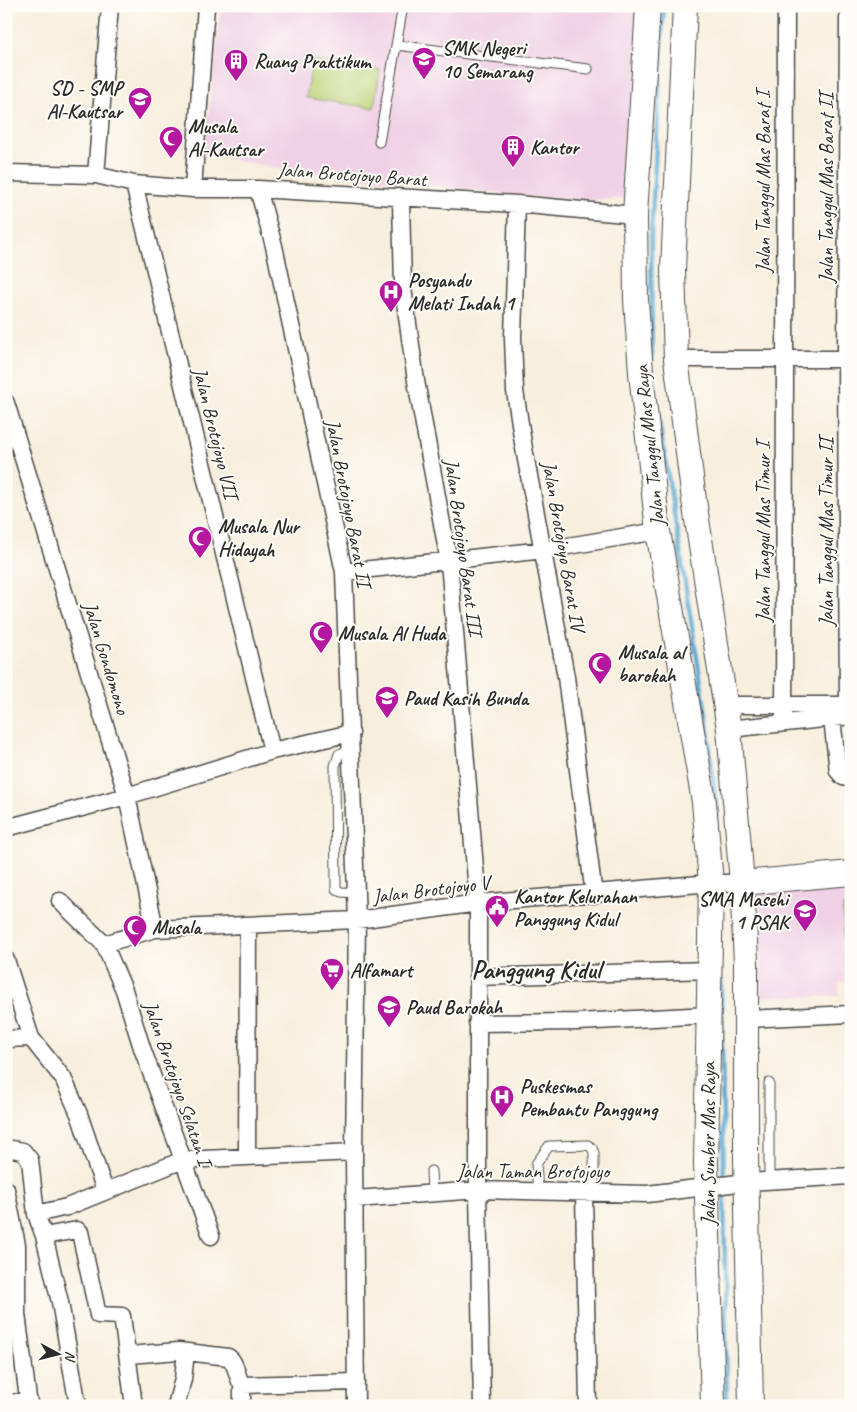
<svg xmlns="http://www.w3.org/2000/svg" width="857" height="1412" font-family="Caveat,sans-serif">
<rect width="100%" height="100%" fill="#fdfcf7"/>
<filter id="ink" filterUnits="userSpaceOnUse"><feTurbulence type="fractalNoise" baseFrequency=".02" numOctaves="2"/><feDisplacementMap in="SourceGraphic" scale="10" xChannelSelector="R" yChannelSelector="G"/><feConvolveMatrix kernelMatrix="1 2 1 2 8 2 1 2 1" color-interpolation-filters="sRGB"/></filter>
<filter id="wash" filterUnits="userSpaceOnUse"><feTurbulence type="fractalNoise" baseFrequency=".0096" numOctaves="4" result="noise"/><feDisplacementMap in="SourceGraphic" scale="20" xChannelSelector="R" yChannelSelector="G"/><feGaussianBlur stdDeviation="1.12" result="paint"/><feColorMatrix in="noise" values="0 0 0 0 0 0 0 0 0 0 0 0 0 0 0 0 0 1.4 0 .05"/><feComposite in="paint" operator="in"/></filter>
<g filter="url(#wash)">
<rect width="100%" height="100%" fill="#f8eedd"/>
<path fill="#f0d0e5" d="M221 6H641L628 198 570 201 276 168 204 154Z
M851 884V982H839V996L760 997V886Z"/>
<path fill="#bcd478" stroke="#748052" d="M312 60 380 70 374 108 306 98Z
M843 907H851V943H844Z"/>
<g fill="none" stroke-linecap="round" stroke-linejoin="round">
<path stroke="#5aaad4" stroke-width="4.5" d="M652 359 651 235 664 6
M655 395 706 714 717 815
M721 980 727 1406"/>
</g>
</g>
<g filter="url(#ink)">
<g fill="none" stroke-linecap="round" stroke-linejoin="round">
<defs>
<path id="lane" d="M396 45 588 69
M379 142 403 6
M352 751 339 754 335 766 336 889 341 892 356 893
M769 1083V1181
M431 1171 432 1193
M538 1192 536 1164 549 1146 588 1145 592 1148 594 1153V1193"/>
<path id="street" d="M6 173 96 175 134 184 193 189H258L517 204 635 215
M96 175 110 6
M134 184 272 751
M193 189 206 6
M258 189 274 246 344 572 357 920 354 1152 356 1406
M401 199 403 288 416 381 449 562 478 903V1190L482 1406
M517 204 513 338 515 391 523 443 566 677 594 895
M676 359H851
M6 403 127 796 155 929
M344 572 544 550 658 531
M725 705H851
M848 705 846 359 848 18
M832 719 838 771 843 777 851 779
M784 723 786 6
M729 729 851 716
M6 828 127 796 272 751 351 733
M60 901 104 944 124 990 142 1048 211 1236
M104 944 155 929 357 920 478 903 711 883H742
M6 960 31 1038 63 1078 79 1114 105 1191
M477 977 709 970
M747 1019 851 1014
M477 1023 578 1022 709 1015
M6 1039 31 1038
M6 1148 23 1151 30 1160 36 1214 44 1236 60 1302 78 1406
M247 1155 248 925
M6 1189 17 1245V1314L29 1406
M584 1193 588 1406
M356 1199 478 1190 647 1194 747 1182 851 1176
M36 1214 67 1207 183 1160 354 1152
M44 1236 77 1230 80 1232 98 1315 122 1316 134 1406
M128 1355 179 1351 228 1357C237 1363 236 1376 242 1385
M6 1403 29 1401
M176 1406 183 1379 186 1352
M242 1406V1385L356 1382"/>
<path id="secondary" d="M648 6 635 215 636 300 641 373 658 531 704 802 711 883 706 1163 713 1406
M685 6 673 270 676 359 694 500 729 729 742 883 746 962V1158L751 1406
M742 883 851 873"/>
</defs>
<use href="#lane" stroke="#4a4846" stroke-width="11"/>
<use href="#street" stroke="#4a4846" stroke-width="19"/>
<use href="#secondary" stroke="#4a4846" stroke-width="26"/>
<use href="#lane" stroke="#fff" stroke-width="9"/>
<use href="#street" stroke="#fff" stroke-width="16"/>
<use href="#secondary" stroke="#fff" stroke-width="24"/>
</g>
</g>
<defs>
<symbol id="school-pin" viewBox="-11 -11 22 30"><path d="M0 17L-7.5 6A9.5 9.5 0 1 1 7.5 6Z" fill="#b5179e" stroke="#fdfcf7"/><path d="M0-5L7-2L0 1L-7-2ZM-4 1L0 2.5L4 1V4Q0 6-4 4Z" fill="#fff"/></symbol>
<symbol id="building-pin" viewBox="-11 -11 22 30"><path d="M0 17L-7.5 6A9.5 9.5 0 1 1 7.5 6Z" fill="#b5179e" stroke="#fdfcf7"/><path d="M-4-6H4V6H1V3H-1V6H-4ZM-2.5-4.3h1.7v1.8h-1.7ZM.8-4.3h1.7v1.8H.8ZM-2.5-1h1.7V.8h-1.7ZM.8-1h1.7V.8H.8Z" fill="#fff"/></symbol>
<symbol id="mosque-pin" viewBox="-11 -11 22 30"><path d="M0 17L-7.5 6A9.5 9.5 0 1 1 7.5 6Z" fill="#b5179e" stroke="#fdfcf7"/><path d="M3.5-4.9A6 6 0 1 0 3.5 4.9A5 5 0 1 1 3.5-4.9Z" fill="#fff"/></symbol>
<symbol id="hospital-pin" viewBox="-11 -11 22 30"><path d="M0 17L-7.5 6A9.5 9.5 0 1 1 7.5 6Z" fill="#b5179e" stroke="#fdfcf7"/><path d="M-5-5h3v3.5h4V-5h3V5h-3V1.5h-4V5h-3Z" fill="#fff"/></symbol>
<symbol id="civic-pin" viewBox="-11 -11 22 30"><path d="M0 17L-7.5 6A9.5 9.5 0 1 1 7.5 6Z" fill="#b5179e" stroke="#fdfcf7"/><path d="M-.6-6.5H3V-4.5H.6V-3L4-1V1h2V6H-6V1h2V-1L-.6-3ZM-1.2 2.5V6h2.4V2.5Z" fill="#fff"/></symbol>
<symbol id="supermarket-pin" viewBox="-11 -11 22 30"><path d="M0 17L-7.5 6A9.5 9.5 0 1 1 7.5 6Z" fill="#b5179e" stroke="#fdfcf7"/><path d="M-6-5.5h2.5l.6 2H6L4.5 2H-2.5L-4.4-4H-6ZM-1.5 3.2a1.3 1.3 0 1 0 .1 0ZM3 3.2a1.3 1.3 0 1 0 .1 0Z" fill="#fff"/></symbol>
</defs>
<g fill-rule="evenodd">
<use href="#school-pin" x="410" y="45" width="28" height="38"/>
<use href="#building-pin" x="222" y="47" width="28" height="38"/>
<use href="#school-pin" x="126" y="85" width="28" height="38"/>
<use href="#mosque-pin" x="157" y="124" width="28" height="38"/>
<use href="#building-pin" x="499" y="133" width="28" height="38"/>
<use href="#hospital-pin" x="377" y="278" width="28" height="38"/>
<use href="#mosque-pin" x="186" y="524" width="28" height="38"/>
<use href="#mosque-pin" x="307" y="619" width="28" height="38"/>
<use href="#mosque-pin" x="586" y="650" width="28" height="38"/>
<use href="#school-pin" x="373" y="684" width="28" height="38"/>
<use href="#civic-pin" x="483" y="893" width="28" height="38"/>
<use href="#school-pin" x="791" y="897" width="28" height="38"/>
<use href="#mosque-pin" x="121" y="913" width="28" height="38"/>
<use href="#supermarket-pin" x="318" y="956" width="28" height="38"/>
<use href="#school-pin" x="375" y="993" width="28" height="38"/>
<use href="#hospital-pin" x="488" y="1083" width="28" height="38"/>
</g>
<g text-anchor="middle" stroke-width="4" stroke-linejoin="round" paint-order="stroke">
<g font-size="20" font-weight="bold" fill="#2b2b2b" stroke="#fdfcf7" text-anchor="start">
<text x="442" y="55">SMK Negeri<tspan x="442" dy="23">10 Semarang</tspan></text>
<text x="254" y="68">Ruang Praktikum</text>
<text x="122" y="95" text-anchor="end">SD - SMP<tspan x="122" dy="23">Al-Kautsar</tspan></text>
<text x="188" y="133">Musala<tspan x="188" dy="23">Al-Kautsar</tspan></text>
<text x="530" y="154">Kantor</text>
<text x="408" y="287">Posyandu<tspan x="408" dy="23">Melati Indah 1</tspan></text>
<text x="218" y="533">Musala Nur<tspan x="218" dy="23">Hidayah</tspan></text>
<text x="338" y="640">Musala Al Huda</text>
<text x="618" y="659">Musala al<tspan x="618" dy="23">barokah</tspan></text>
<text x="404" y="705">Paud Kasih Bunda</text>
<text x="514" y="903">Kantor Kelurahan<tspan x="514" dy="23">Panggung Kidul</tspan></text>
<text x="788" y="906" text-anchor="end">SMA Masehi<tspan x="788" dy="23">1 PSAK</tspan></text>
<text x="152" y="934">Musala</text>
<text x="350" y="977">Alfamart</text>
<text x="406" y="1014">Paud Barokah</text>
<text x="520" y="1093">Puskesmas<tspan x="520" dy="23">Pembantu Panggung</tspan></text>
</g>
<g font-size="20" fill="#2b2b2b" stroke="#fdfcf7">
<text transform="translate(352 174) rotate(4)" y="7">Jalan Brotojoyo Barat</text>
<text transform="translate(763 182) rotate(-90)" y="7">Jalan Tanggul Mas Barat I</text>
<text transform="translate(826 188) rotate(-90)" y="7">Jalan Tanggul Mas Barat II</text>
<text transform="translate(216 433) rotate(76)" y="7">Jalan Brotojoyo VII</text>
<text transform="translate(649 446) rotate(-96)" y="7">Jalan Tanggul Mas Raya</text>
<text transform="translate(349 503) rotate(79)" y="7">Jalan Brotojoyo Barat II</text>
<text transform="translate(763 532) rotate(-90)" y="7">Jalan Tanggul Mas Timur I</text>
<text transform="translate(826 532) rotate(-90)" y="7">Jalan Tanggul Mas Timur II</text>
<text transform="translate(564 546) rotate(80)" y="7">Jalan Brotojoyo Barat IV</text>
<text transform="translate(464 547) rotate(82)" y="7">Jalan Brotojoyo Barat III</text>
<text transform="translate(107 658) rotate(73)" y="7">Jalan Gondomono</text>
<text transform="translate(431 889) rotate(-7)" y="7">Jalan Brotojoyo V</text>
<text transform="translate(178 1083) rotate(71)" y="7">Jalan Brotojoyo Selatan I</text>
<text transform="translate(708 1144) rotate(-90)" y="7">Jalan Sumber Mas Raya</text>
<text x="533" y="1178">Jalan Taman Brotojoyo</text>
</g>
<g font-size="25" font-weight="bold" fill="#2b2b2b" stroke="#fdfcf7">
<text x="536" y="978">Panggung Kidul</text>
</g>
</g>
<rect width="857" height="1412" fill="none" stroke="#fdfcf7" stroke-width="25"/>
<g transform="translate(58 1354) rotate(97)" stroke="#fdfcf7" stroke-width="4" paint-order="stroke">
<path d="M0-4L9 19L0 12L-9 19Z" fill="#2b2b2b"/>
<text y="-8" font-size="14" font-weight="bold" text-anchor="middle" fill="#2b2b2b">N</text>
</g>
</svg>
